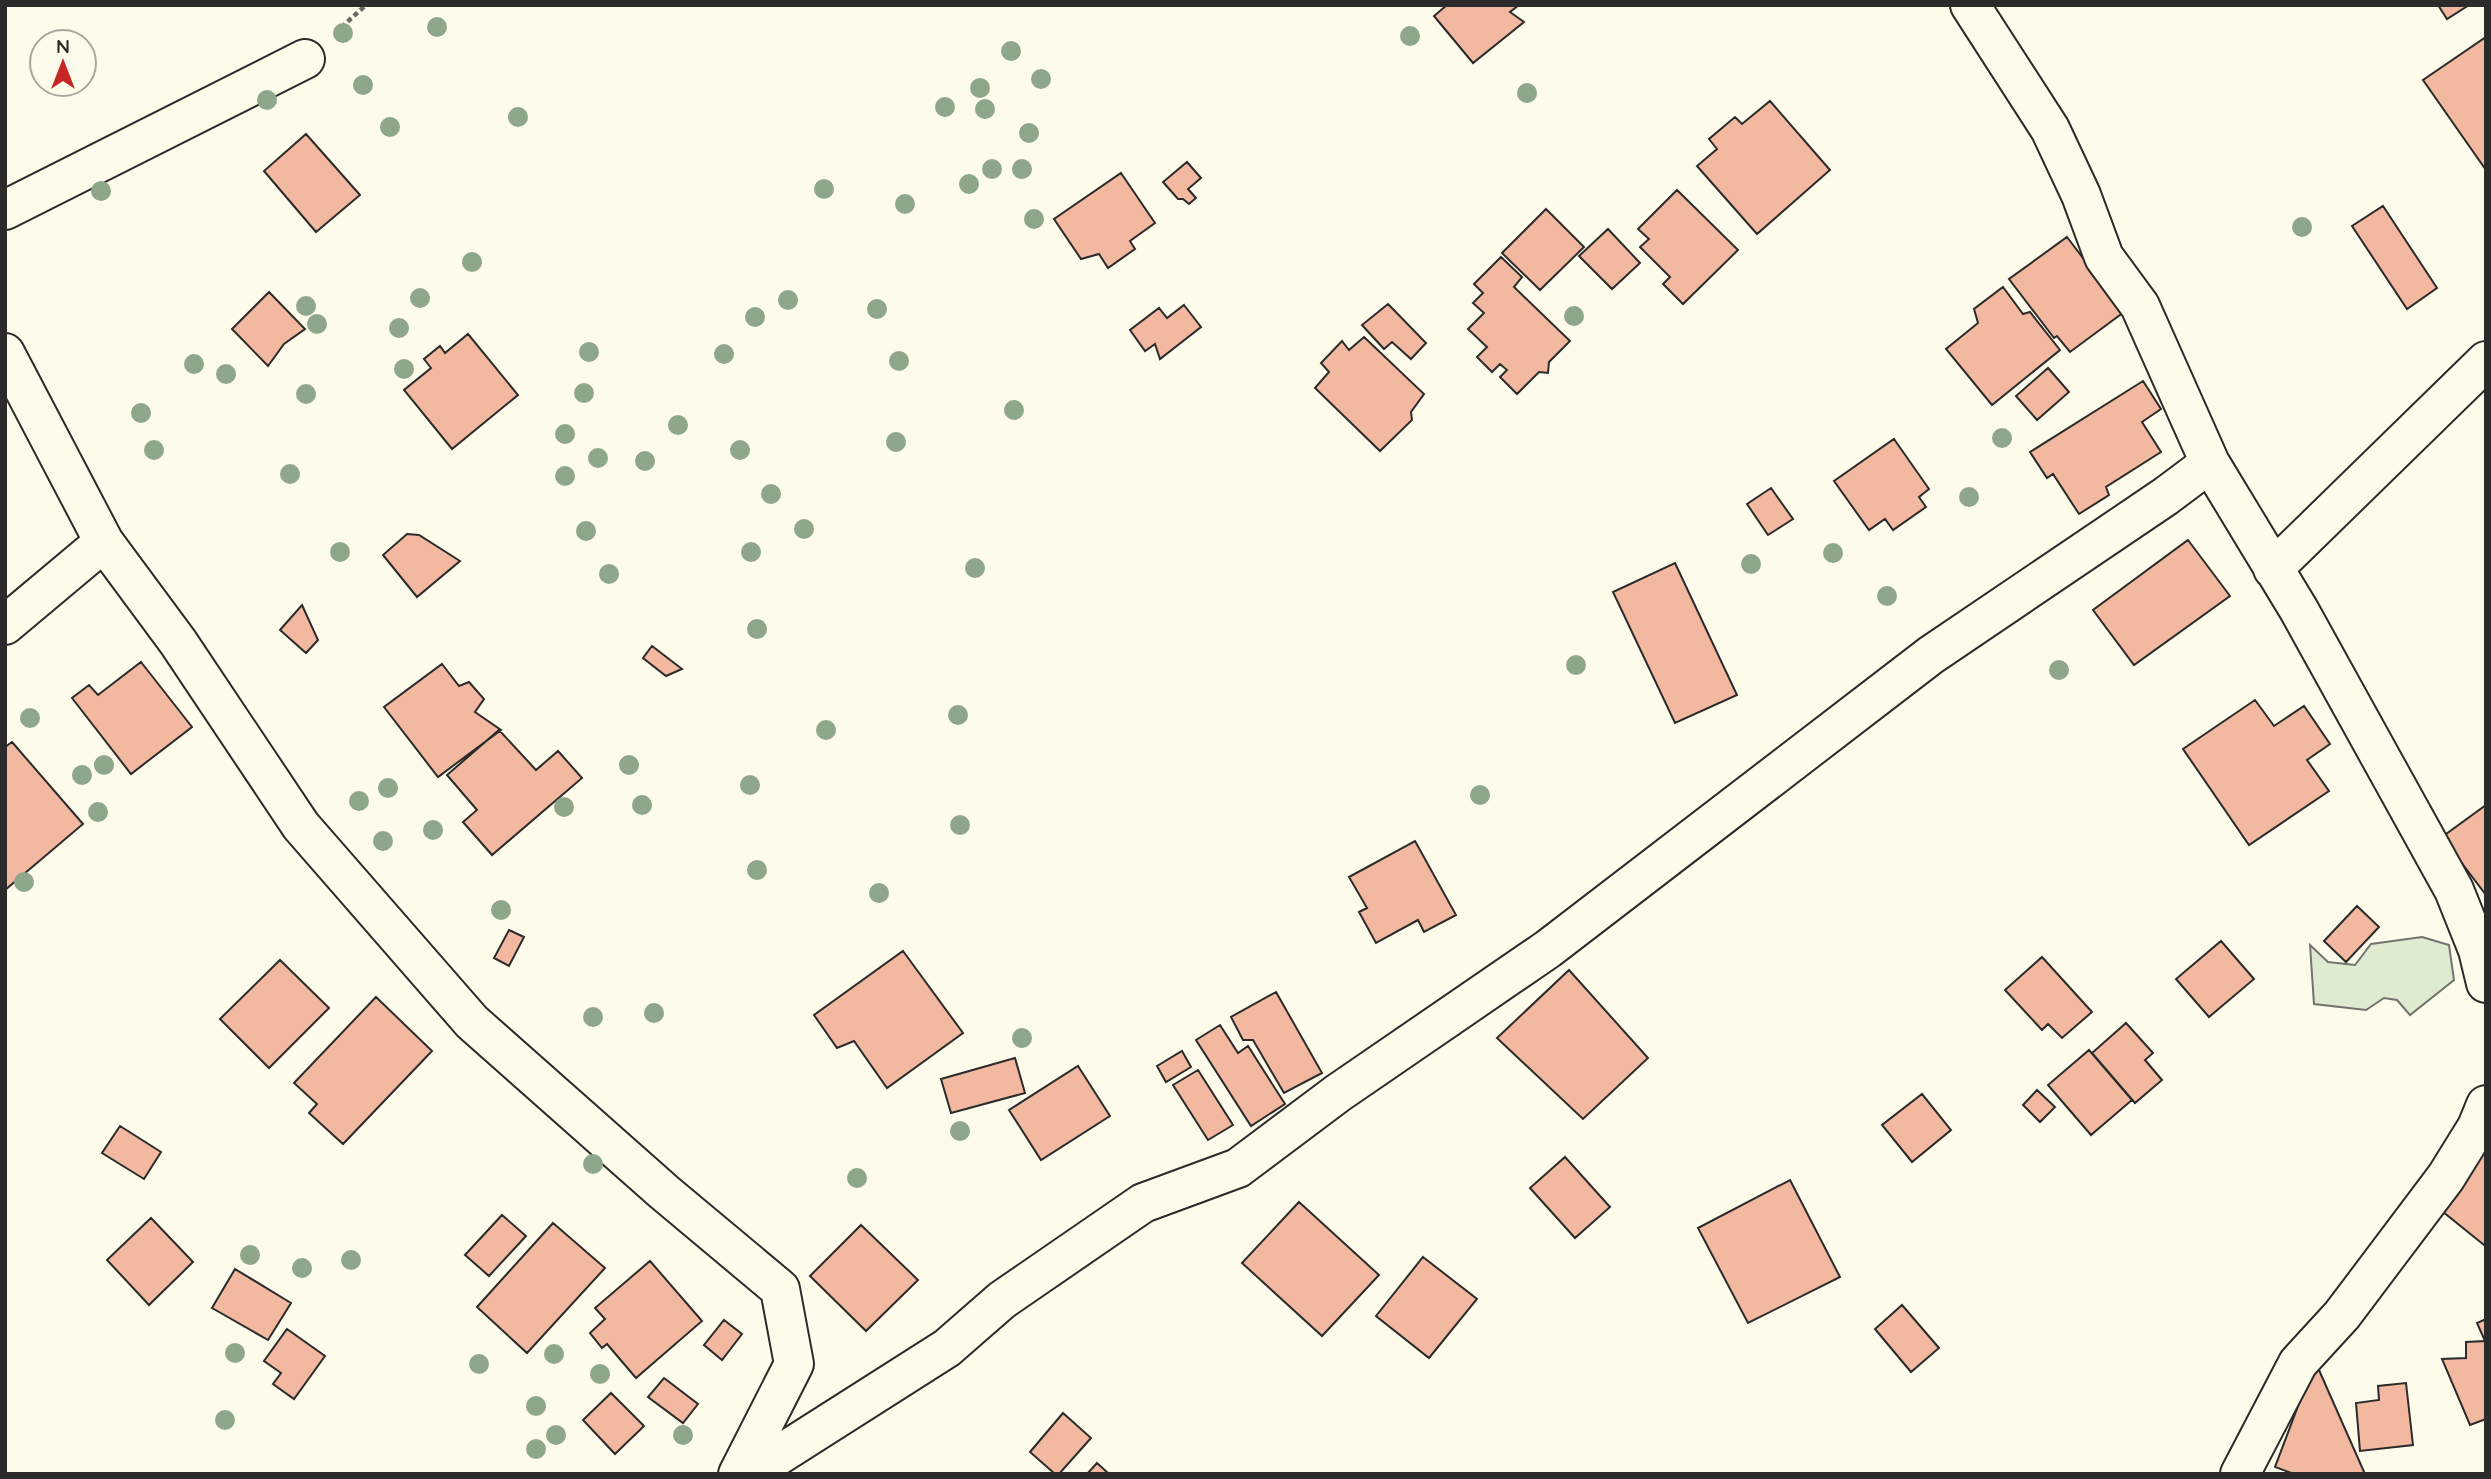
<svg xmlns="http://www.w3.org/2000/svg" width="2491" height="1479" font-family="Quicksand,sans-serif">
<rect width="100%" height="100%" fill="#fdfbea"/>
<path fill="#deebd1" stroke="#74746e" stroke-width="2" d="M2422 937 2449 945 2454 980 2410 1015 2397 1000 2384 998 2366 1010 2314 1004 2310 945 2328 962 2355 965 2371 944Z"/>
<path fill="#f2b8a0" stroke="#2b2b2b" stroke-width="2" d="M1447 5H1519L1510 12 1524 22 1473 63 1434 16Z
M2438 5H2469L2447 19Z
M2486 37V170L2423 80Z
M1770 101 1830 170 1757 234 1697 166 1717 149 1709 139 1735 117 1742 124Z
M306 134 360 195 316 232 264 171Z
M1187 162 1201 178 1188 189 1196 198 1189 204 1183 199H1178L1163 182Z
M1121 173 1155 223 1130 241 1135 249 1108 268 1099 254 1081 259 1054 219Z
M1677 190 1738 250 1683 304 1663 284 1670 277 1640 247 1649 239 1638 229Z
M2383 206 2437 288 2407 309 2352 226Z
M1546 209 1584 247 1540 290 1502 253Z
M1608 229 1640 263 1612 289 1579 256Z
M2067 237 2124 312 2070 352 2057 336 2054 338 2009 279Z
M1501 257 1522 277 1514 287 1570 341 1549 362 1548 373 1539 372 1517 394 1500 377 1507 370 1500 364 1492 372 1477 357 1487 347 1468 329 1484 313 1473 303 1483 293 1474 284Z
M2003 287 2023 314 2030 312 2060 350 1992 405 1946 349 1978 323 1974 309Z
M269 292 305 329 284 344 268 366 232 329Z
M1388 304 1426 343 1411 359 1392 342 1384 349 1362 325Z
M1184 305 1201 327 1160 359 1155 344 1145 351 1130 330 1159 308 1167 318Z
M468 334 518 395 452 449 404 390 431 368 424 359 440 346 445 353Z
M1364 337 1424 394 1411 412 1412 420 1380 451 1315 388 1329 372 1321 363 1342 341 1349 350Z
M2048 368 2069 392 2037 420 2016 396Z
M2143 381 2161 409 2142 422 2161 452 2106 487 2109 495 2079 514 2053 474 2047 478 2030 452Z
M1894 439 1929 489 1919 497 1926 507 1893 530 1885 519 1869 530 1834 481Z
M1771 488 1793 519 1768 535 1747 504Z
M407 534 419 535 460 561 417 597 383 555Z
M2188 540 2230 596 2134 665 2093 610Z
M1675 563 1737 695 1675 723 1613 592Z
M302 605 318 640 306 653 280 630Z
M652 646 682 669 666 676 643 658Z
M141 662 192 727 131 774 72 698 89 685 98 695Z
M442 664 459 686 469 682 484 699 475 712 501 730 438 777 384 707Z
M2255 700 2274 726 2304 706 2330 744 2307 760 2329 791 2249 845 2183 749Z
M499 730 536 770 558 751 582 778 492 855 463 822 477 810 447 775Z
M12 742 83 824 5 890V747Z
M2486 805V895L2442 837Z
M1415 841 1456 915 1424 932 1418 920 1376 943 1359 912 1367 908 1349 877Z
M2357 906 2379 927 2346 962 2324 941Z
M509 930 524 937 509 966 494 958Z
M2221 941 2254 979 2209 1017 2176 979Z
M903 951 963 1033 887 1088 854 1041 837 1048 814 1015Z
M2042 957 2092 1012 2062 1038 2048 1024 2042 1030 2005 990Z
M280 960 329 1008 269 1068 220 1019Z
M1569 970 1648 1058 1583 1119 1497 1038Z
M1276 992 1322 1073 1284 1093 1253 1040H1243L1231 1017Z
M376 997 432 1051 343 1144 309 1113 317 1104 294 1083Z
M2126 1023 2153 1053 2145 1060 2162 1080 2135 1103 2092 1053Z
M1220 1025 1238 1053 1248 1046 1285 1104 1251 1126 1196 1040Z
M2089 1050 2132 1100 2091 1135 2048 1085Z
M1182 1051 1191 1067 1166 1082 1157 1066Z
M1015 1058 1025 1093 951 1113 941 1079Z
M1078 1066 1110 1116 1041 1160 1009 1110Z
M1198 1070 1233 1125 1208 1140 1173 1085Z
M2037 1090 2055 1107 2040 1122 2023 1105Z
M1922 1094 1951 1130 1912 1162 1882 1125Z
M120 1126 161 1152 144 1179 102 1153Z
M2486 1150V1243L2484 1245 2437 1207Z
M1565 1157 1610 1207 1575 1238 1530 1188Z
M1790 1180 1840 1277 1748 1323 1698 1228Z
M1299 1202 1379 1275 1322 1336 1242 1263Z
M502 1215 526 1236 489 1276 465 1255Z
M151 1218 193 1262 149 1305 107 1260Z
M553 1223 605 1268 527 1353 477 1307Z
M861 1225 918 1280 866 1331 810 1276Z
M1423 1257 1477 1299 1429 1358 1376 1316Z
M650 1261 702 1321 636 1378 607 1344 602 1348 590 1333 605 1319 595 1308Z
M235 1269 291 1303 268 1340 212 1308Z
M1902 1305 1939 1348 1911 1372 1875 1329Z
M2486 1319V1419L2470 1425 2442 1359 2466 1358V1342L2485 1341 2477 1323Z
M724 1320 742 1334 722 1360 704 1345Z
M287 1329 325 1356 294 1399 273 1384 281 1373 264 1361Z
M2315 1361 2365 1474H2294L2275 1467Z
M664 1378 698 1404 683 1423 648 1397Z
M2406 1383 2413 1445 2360 1451 2356 1403 2379 1400 2378 1386Z
M611 1393 644 1426 615 1454 583 1420Z
M1063 1413 1091 1438 1059 1474H1055L1030 1452Z
M1097 1463 1109 1474H1087Z"/>
<g fill="none" stroke-linecap="round" stroke-linejoin="round">
<defs>
<path id="minor" d="M1970 5 2050 129 2081 195 2104 257 2140 306 2210 463 2299 610 2454 890 2478 950 2486 983
M5 210 305 59
M5 353 104 542 5 625
M104 542 178 642 301 826 472 1022 664 1192 780 1289 794 1364 738 1474
M2273 569 2486 361
M749 1474 947 1348 1002 1300 1143 1203 1238 1168 1338 1093 1548 949 1931 655 2166 496 2210 463
M2240 1474 2298 1363 2342 1315 2446 1177 2477 1127 2486 1105"/>
</defs>
<use href="#minor" stroke="#2b2b2b" stroke-width="42"/>
<path stroke="#6a6964" stroke-width="4.5" stroke-dasharray="5 3.5" stroke-linecap="butt" d="M335 33 366 5"/>
<use href="#minor" stroke="#fdfbea" stroke-width="38"/>
</g>
<g fill="#8ea78a">
<circle cx="437" cy="27" r="10"/>
<circle cx="343" cy="33" r="10"/>
<circle cx="1410" cy="36" r="10"/>
<circle cx="1011" cy="51" r="10"/>
<circle cx="1041" cy="79" r="10"/>
<circle cx="363" cy="85" r="10"/>
<circle cx="980" cy="88" r="10"/>
<circle cx="1527" cy="93" r="10"/>
<circle cx="267" cy="100" r="10"/>
<circle cx="945" cy="107" r="10"/>
<circle cx="985" cy="109" r="10"/>
<circle cx="518" cy="117" r="10"/>
<circle cx="390" cy="127" r="10"/>
<circle cx="1029" cy="133" r="10"/>
<circle cx="992" cy="169" r="10"/>
<circle cx="1022" cy="169" r="10"/>
<circle cx="969" cy="184" r="10"/>
<circle cx="824" cy="189" r="10"/>
<circle cx="101" cy="191" r="10"/>
<circle cx="905" cy="204" r="10"/>
<circle cx="1034" cy="219" r="10"/>
<circle cx="2302" cy="227" r="10"/>
<circle cx="472" cy="262" r="10"/>
<circle cx="420" cy="298" r="10"/>
<circle cx="788" cy="300" r="10"/>
<circle cx="306" cy="306" r="10"/>
<circle cx="877" cy="309" r="10"/>
<circle cx="1574" cy="316" r="10"/>
<circle cx="755" cy="317" r="10"/>
<circle cx="317" cy="324" r="10"/>
<circle cx="399" cy="328" r="10"/>
<circle cx="589" cy="352" r="10"/>
<circle cx="724" cy="354" r="10"/>
<circle cx="899" cy="361" r="10"/>
<circle cx="194" cy="364" r="10"/>
<circle cx="404" cy="369" r="10"/>
<circle cx="226" cy="374" r="10"/>
<circle cx="584" cy="393" r="10"/>
<circle cx="306" cy="394" r="10"/>
<circle cx="1014" cy="410" r="10"/>
<circle cx="141" cy="413" r="10"/>
<circle cx="678" cy="425" r="10"/>
<circle cx="565" cy="434" r="10"/>
<circle cx="2002" cy="438" r="10"/>
<circle cx="896" cy="442" r="10"/>
<circle cx="154" cy="450" r="10"/>
<circle cx="740" cy="450" r="10"/>
<circle cx="598" cy="458" r="10"/>
<circle cx="645" cy="461" r="10"/>
<circle cx="290" cy="474" r="10"/>
<circle cx="565" cy="476" r="10"/>
<circle cx="771" cy="494" r="10"/>
<circle cx="1969" cy="497" r="10"/>
<circle cx="804" cy="529" r="10"/>
<circle cx="586" cy="531" r="10"/>
<circle cx="340" cy="552" r="10"/>
<circle cx="751" cy="552" r="10"/>
<circle cx="1833" cy="553" r="10"/>
<circle cx="1751" cy="564" r="10"/>
<circle cx="975" cy="568" r="10"/>
<circle cx="609" cy="574" r="10"/>
<circle cx="1887" cy="596" r="10"/>
<circle cx="757" cy="629" r="10"/>
<circle cx="1576" cy="665" r="10"/>
<circle cx="2059" cy="670" r="10"/>
<circle cx="958" cy="715" r="10"/>
<circle cx="30" cy="718" r="10"/>
<circle cx="826" cy="730" r="10"/>
<circle cx="104" cy="765" r="10"/>
<circle cx="629" cy="765" r="10"/>
<circle cx="82" cy="775" r="10"/>
<circle cx="750" cy="785" r="10"/>
<circle cx="388" cy="788" r="10"/>
<circle cx="1480" cy="795" r="10"/>
<circle cx="359" cy="801" r="10"/>
<circle cx="642" cy="805" r="10"/>
<circle cx="564" cy="807" r="10"/>
<circle cx="98" cy="812" r="10"/>
<circle cx="960" cy="825" r="10"/>
<circle cx="433" cy="830" r="10"/>
<circle cx="383" cy="841" r="10"/>
<circle cx="757" cy="870" r="10"/>
<circle cx="24" cy="882" r="10"/>
<circle cx="879" cy="893" r="10"/>
<circle cx="501" cy="910" r="10"/>
<circle cx="654" cy="1013" r="10"/>
<circle cx="593" cy="1017" r="10"/>
<circle cx="1022" cy="1038" r="10"/>
<circle cx="960" cy="1131" r="10"/>
<circle cx="593" cy="1164" r="10"/>
<circle cx="857" cy="1178" r="10"/>
<circle cx="250" cy="1255" r="10"/>
<circle cx="351" cy="1260" r="10"/>
<circle cx="302" cy="1268" r="10"/>
<circle cx="235" cy="1353" r="10"/>
<circle cx="554" cy="1354" r="10"/>
<circle cx="479" cy="1364" r="10"/>
<circle cx="600" cy="1374" r="10"/>
<circle cx="536" cy="1406" r="10"/>
<circle cx="225" cy="1420" r="10"/>
<circle cx="556" cy="1435" r="10"/>
<circle cx="683" cy="1435" r="10"/>
<circle cx="536" cy="1449" r="10"/>
</g>
<rect width="2491" height="1479" fill="none" stroke="#2b2b2b" stroke-width="14"/>
<g transform="translate(63 63)"><circle r="33" fill="#fdfbea" stroke="#a9a89e" stroke-width="2"/>
<path d="M0-5L12 26L0 18L-12 26Z" fill="#c62828"/>
<text y="-10" font-size="19" font-weight="bold" text-anchor="middle" fill="#2b2b2b">N</text>
</g>
</svg>
